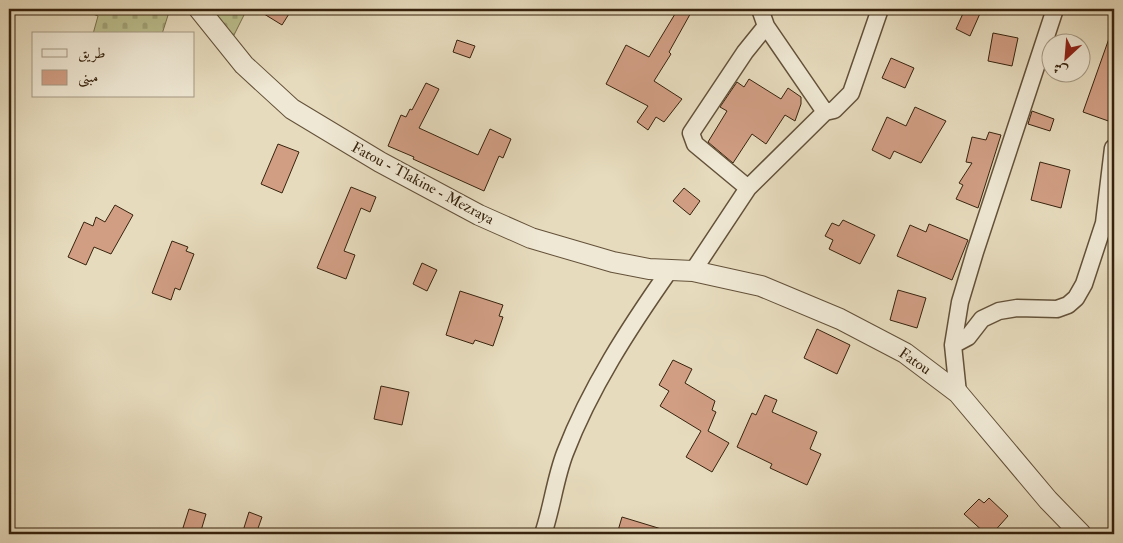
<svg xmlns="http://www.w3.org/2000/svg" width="1123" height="543" font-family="'IM FELL Double Pica',Amiri,serif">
<defs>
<pattern id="cemetery-stones" width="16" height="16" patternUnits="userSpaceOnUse" patternTransform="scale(1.25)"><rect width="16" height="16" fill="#bbbe8d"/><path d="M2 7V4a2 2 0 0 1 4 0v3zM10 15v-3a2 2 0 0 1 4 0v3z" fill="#a1a378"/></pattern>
</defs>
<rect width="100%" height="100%" fill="#e6dbbd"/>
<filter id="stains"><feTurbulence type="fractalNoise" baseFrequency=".004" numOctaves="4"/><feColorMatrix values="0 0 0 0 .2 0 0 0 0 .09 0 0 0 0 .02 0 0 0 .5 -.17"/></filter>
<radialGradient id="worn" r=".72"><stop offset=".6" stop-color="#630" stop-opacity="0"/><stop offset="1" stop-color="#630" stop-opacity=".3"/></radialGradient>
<path fill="url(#cemetery-stones)" stroke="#79704d" d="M80 9H170L162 34H93L98 16Z
M211 9H247L233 37Z"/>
<path fill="#d19e84" stroke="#37230d" d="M256 9H292L282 25Z
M678 9H693L669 52 671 54 654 81 682 99 664 122 656 117 648 130 637 122 648 106 606 84 626 45 649 57Z
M965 9H982L970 36 956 29Z
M1112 30H1114V123L1083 112Z
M993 33 1018 38 1012 66 988 61Z
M457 40 475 46 470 58 453 52Z
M891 58 914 68 905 88 882 78Z
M749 79 781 99 788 88 801 97V104L795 121 785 115 766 144 752 134 733 163 708 142 727 111 720 107 737 82 744 87Z
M426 83 439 89 419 128 478 155 490 129 511 139 503 158 499 156 484 191 413 159 414 157 388 146 401 115 406 117 410 109 412 110Z
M915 107 946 121 921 163 894 151 890 159 872 150 887 117 906 126Z
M1032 111 1054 119 1050 131 1028 124Z
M989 132 1001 135 978 208 956 199 963 185 959 183 972 163 966 162 972 137 986 140Z
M278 144 299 152 282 193 261 184Z
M1040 162 1070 170 1061 208 1031 200Z
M351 187 376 197 370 212 361 208 344 251 355 255 346 279 317 268Z
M684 188 700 201 690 215 673 201Z
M115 205 133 215 111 254 94 247 86 265 68 257 84 222 93 226 96 217 105 222Z
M843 220 875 235 860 264 829 249 833 240 825 236 832 223 839 226Z
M929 224 968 240 952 280 897 256 910 225 926 232Z
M172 241 188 247 186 251 194 254 180 290 175 288 171 300 152 293Z
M422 263 437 270 427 291 413 284Z
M898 290 926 298 917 328 890 320Z
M460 291 503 305 499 316 503 317 493 346 475 340 473 344 446 335Z
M817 329 850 345 837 374 804 358Z
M673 360 692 369 685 383 715 401 712 410 716 412 708 431 729 443 712 472 686 457 701 431 660 406 669 391 659 385Z
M381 386 409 392 402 425 374 419Z
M765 395 777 400 772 412 817 432 810 449 821 454 807 485 770 468 772 464 737 447 752 413 756 415Z
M989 498 1008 516 992 534H986L964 514 979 499 984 503Z
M189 509 206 514 200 534H181Z
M249 512 262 517 256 534H242Z
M622 517 668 531 667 534H617Z"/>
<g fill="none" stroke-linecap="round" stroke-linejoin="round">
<defs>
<path id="minor" d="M760 9 766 26 825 112
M748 188 695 144 691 133 745 52 766 26
M693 271 748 188 825 112 834 110 851 93 880 9
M953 345 960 302 975 252 1055 9
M958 393 953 345 968 337 982 319 999 311 1017 308 1057 309 1068 305 1076 298 1084 284 1104 223 1113 148
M543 534C552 508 555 479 565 453 590 388 629 328 669 271"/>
<path id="tertiary" d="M199 9 244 65 292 109 380 162 479 215 531 238 613 262 649 269 693 271 761 286 840 319 905 353 958 393 1048 500 1081 534"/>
</defs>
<use href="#minor" stroke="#635139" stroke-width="19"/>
<use href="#tertiary" stroke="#635139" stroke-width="22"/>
<use href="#minor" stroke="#efe8d4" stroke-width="16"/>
<use href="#tertiary" stroke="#efe8d4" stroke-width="20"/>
</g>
<g text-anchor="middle" stroke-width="4" stroke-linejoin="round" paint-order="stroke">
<g font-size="15" fill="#37230d" stroke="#efe8d4">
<text transform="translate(423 183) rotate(28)" y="5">Fatou - Tlakine - Mezraya</text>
<text transform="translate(915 361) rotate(34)" y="5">Fatou</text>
</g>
</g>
<rect width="1123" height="543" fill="none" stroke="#e6dbbd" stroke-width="30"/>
<rect x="10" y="10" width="1103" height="523" fill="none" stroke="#37230d" stroke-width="2.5"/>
<rect x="15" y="15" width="1093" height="513" fill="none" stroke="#37230d"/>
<rect x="32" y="32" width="162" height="65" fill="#efe8d4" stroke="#a59984"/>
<rect x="42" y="49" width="25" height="8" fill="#efe8d4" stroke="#a59984"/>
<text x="78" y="58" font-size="15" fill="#37230d">طريق</text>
<rect x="42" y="70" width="25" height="15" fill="#d19e84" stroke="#a59984"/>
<text x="78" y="82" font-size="15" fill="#37230d">مبنى</text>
<g transform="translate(1066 58) rotate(206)"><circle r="24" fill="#efe8d4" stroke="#a59984"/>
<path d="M0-4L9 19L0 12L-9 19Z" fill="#8f2418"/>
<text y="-8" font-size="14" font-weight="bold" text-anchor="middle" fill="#37230d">ش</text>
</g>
<rect width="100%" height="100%" filter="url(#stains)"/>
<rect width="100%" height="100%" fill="url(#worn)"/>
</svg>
